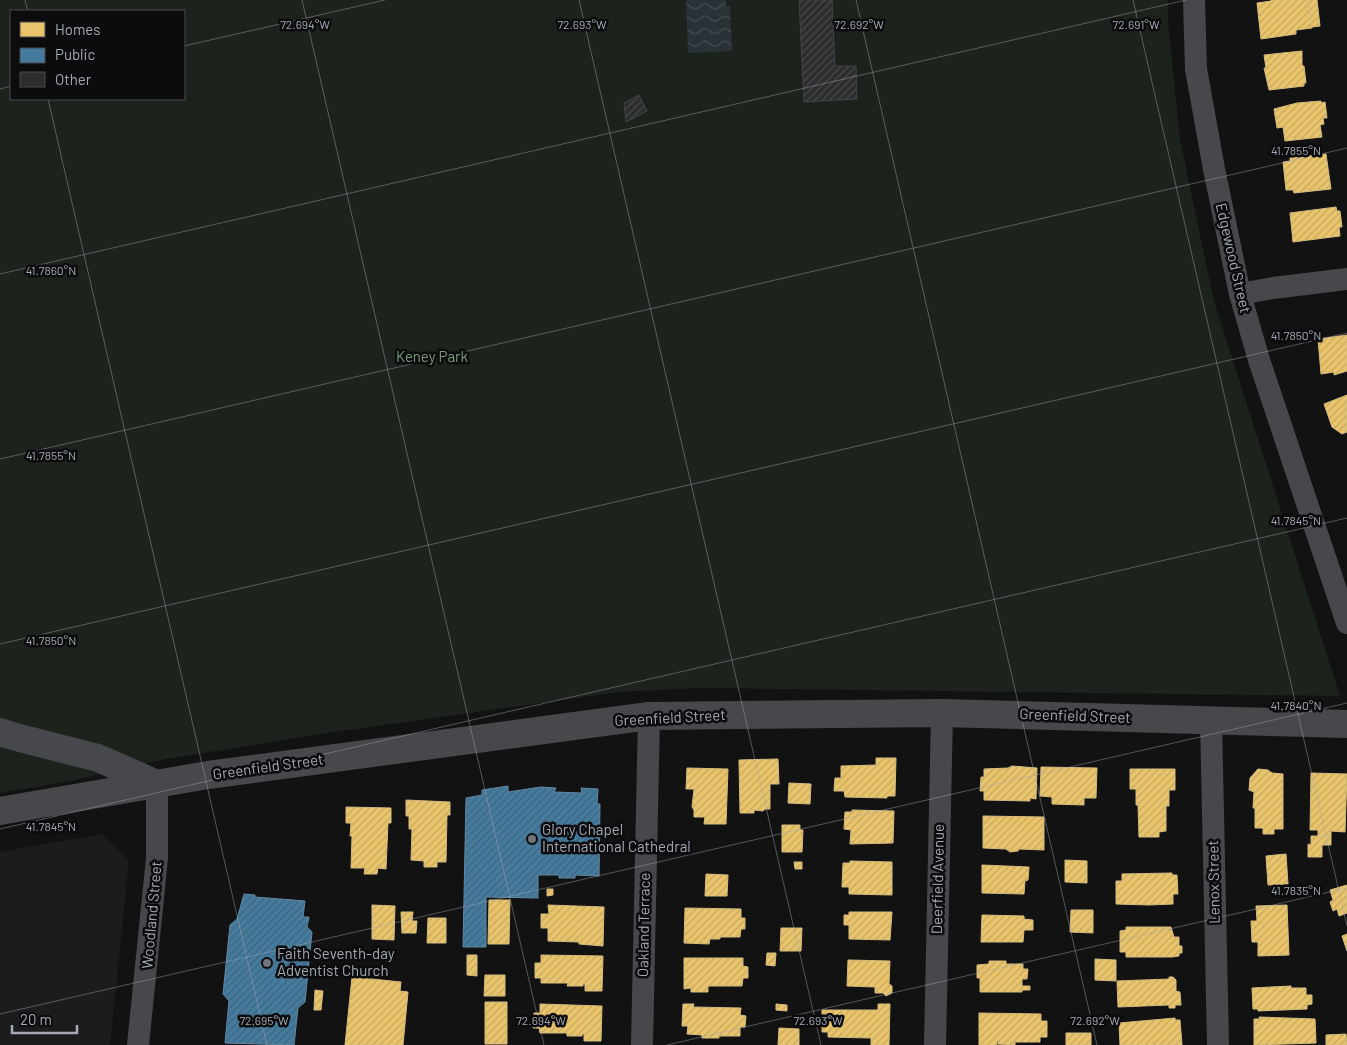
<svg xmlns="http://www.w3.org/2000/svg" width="1347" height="1045" font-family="Barlow,sans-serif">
<defs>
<pattern id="water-waves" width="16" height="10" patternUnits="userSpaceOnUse" patternTransform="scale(1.25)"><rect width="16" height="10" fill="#293237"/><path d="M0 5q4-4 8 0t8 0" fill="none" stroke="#454d52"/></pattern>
<pattern id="homes-hatch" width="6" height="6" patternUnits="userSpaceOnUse" patternTransform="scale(1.25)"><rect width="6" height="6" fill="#e9c46a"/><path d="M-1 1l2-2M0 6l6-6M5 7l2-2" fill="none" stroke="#c4a760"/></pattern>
<pattern id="public-hatch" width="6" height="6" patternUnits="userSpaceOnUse" patternTransform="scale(1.25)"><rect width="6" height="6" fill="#457b9d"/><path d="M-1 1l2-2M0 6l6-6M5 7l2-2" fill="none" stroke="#3f657e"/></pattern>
<pattern id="building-hatch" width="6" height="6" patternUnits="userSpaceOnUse" patternTransform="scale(1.25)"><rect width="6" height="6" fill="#2c2d2e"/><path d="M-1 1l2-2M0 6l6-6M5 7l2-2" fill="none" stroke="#47494a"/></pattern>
</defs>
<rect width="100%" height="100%" fill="#121212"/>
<path fill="#1c1c1e" d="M101 834 129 860 110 1045H0V852Z"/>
<path fill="#1c221c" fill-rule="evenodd" d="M0 0H1168V22L1180 140 1214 301 1340 696 701 688 619 692 321 734 166 759 71 781 0 793ZM11 11H184V99H11Z"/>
<path fill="url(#water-waves)" d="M686 0H726V6H730L732 51 688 53Z"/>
<path fill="url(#homes-hatch)" stroke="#d4bc80" d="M1271 0H1308L1312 28 1296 30V34L1261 39 1257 3 1271 1Z
M1308 0H1317L1320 26 1312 27Z
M1302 51V66H1304L1306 83H1304V86L1269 90 1264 68H1266L1264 55Z
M1321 101V103L1325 102 1327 118H1323L1324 124 1320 125 1322 137 1285 141 1283 127 1277 128 1274 109 1297 103Z
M1326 154 1331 189 1294 193 1293 190H1286L1283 162 1290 161V158Z
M1336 207 1337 211H1340L1342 227H1339L1340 236 1293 242 1290 213Z
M1347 335V371L1334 375V372L1321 374 1318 339Z
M1347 395V432L1342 434 1332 427 1324 404Z
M876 758H896L895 796H887V798L845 797 844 791H834L835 778H841V766L876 765Z
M778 759 779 784H770V809H765L763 811 754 810V813H740L739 760Z
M1012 766 1037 768 1036 799 1030 798V801L984 800V791H980L981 777H984V769L1008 768Z
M1041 767 1097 768 1096 798H1084V805L1052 804V797L1040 796Z
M687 768 728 769 726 824H704L705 817H694V810L692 807 694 789H686Z
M1130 769H1175V790H1169V806H1166V831L1159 832V837H1139L1138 805H1136V789H1130Z
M1258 769 1268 770 1272 773 1283 774V829H1274V834H1263V828H1255V808H1253L1254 792 1249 790 1250 778Z
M1311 773 1347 774 1345 832 1331 831V836H1318V830H1310Z
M789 783 811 784 810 804 788 803Z
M406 800 450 802V815H447L446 862H437V867H424V861L411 860 412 829H409V816H406Z
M346 807 391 808V823H388L386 869 378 868 377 874H364L365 868H351L352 836H350L351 823H346Z
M852 810 894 811 893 843 850 844 851 830 844 829 845 812H852Z
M983 816 1044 817V850L1019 849 1018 851 1010 852 1006 849 983 848Z
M782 825H800V830H803L802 852H782Z
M1311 836H1331V845H1322V857H1308V844L1311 845Z
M1286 854 1288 884 1268 885 1266 856Z
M1065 860 1087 861V883L1065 882Z
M850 861 892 862V895L849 894V887H842L843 863H850Z
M794 862H802V869H795Z
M982 865 1029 867 1028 880 1025 881 1024 894 982 893Z
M1172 873V875H1177L1178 894H1173V904L1149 905 1116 904V881H1122V874Z
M706 874 728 875 727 896H705Z
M1347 885V913L1339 916 1337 909 1333 911 1330 902 1333 900 1330 890Z
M547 889H553V895L547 896Z
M489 900H510L509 944H488Z
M372 905 395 906 394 940 372 939Z
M548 905 604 907 603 946 579 944V942L548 941V928H541V914H549Z
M1287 905 1289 955 1258 956V942H1252L1251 921H1257L1256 906Z
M685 908 741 909V918H745V929H741L740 937H720V939H710L709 944 684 943Z
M1071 910H1093V933L1070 932Z
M401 912H413L412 921H417L416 933H402Z
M849 912H892L890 940 849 939V925H844V915H849Z
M982 915 1024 916V919L1033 920V930H1024L1023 942H981Z
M428 918H446V943H427Z
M1126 927H1171L1174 937H1179V946H1182V953H1179V956L1172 957H1126V952H1120V931L1126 930Z
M781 928H802L801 951H780Z
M1347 934V951L1342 936Z
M767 953H776L775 966 766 965Z
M467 955H477V976L467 975Z
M541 955 603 956 602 991H585V984H583V986H567L568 983H541V978H535V963H541Z
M684 958H743V966L748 967V978H743L742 986H708V992H691V988L684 989Z
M1095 959 1116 960V981L1095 980Z
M848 960 890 961 889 984 892 986V993L886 996 883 993H875V987L847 986Z
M989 961H1006V964H1023V969H1028L1027 979H1022V986H1030V990H1022V992H980V978H977V965L989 964Z
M485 975H505V996H484Z
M352 977 401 982 400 991 408 992 403 1045H345Z
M1169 977H1173L1176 980V991H1174L1180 992 1181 1005H1175V1008H1169V1005L1118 1007 1117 981 1169 979Z
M1291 986V988H1306V995H1312V1004L1307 1005V1009L1258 1011V1009H1253L1252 988Z
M315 990 323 991 321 1010H314Z
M485 1002H507V1044H485Z
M540 1004 602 1006 601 1041H584V1034H582V1036H567V1033H540L539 1028H533L534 1013H540Z
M683 1004H694L693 1007 741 1008 740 1015 746 1016 745 1027H740V1036H719V1038H702V1035L687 1034 688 1026H682Z
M776 1004 787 1005V1011L776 1010Z
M878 1004H890L889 1045H871V1038L828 1037V1032H822V1024H818V1018H822V1010H878Z
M979 1013 1041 1014V1021H1047V1037H1040V1042H1015V1045L998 1044 999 1041H997V1045H979Z
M1259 1017 1315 1019 1316 1043 1254 1045V1019H1260Z
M1175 1018V1020H1180L1182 1045H1120L1119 1023Z
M779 1028 799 1029V1045H778Z
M1066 1033H1091V1045H1066Z
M1346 1034 1347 1045H1326V1035Z"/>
<path fill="url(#public-hatch)" stroke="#6189a4" d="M508 786V792L541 787 556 788 554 792 582 793 581 788 598 789 597 804H600L599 876 575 875V878H559V875H538V898L486 897V947H463L466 798 482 795V790Z
M244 894 255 895V897L305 901 303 917H309L307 927 312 932 305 1002 298 1008 294 1045 225 1043 229 1001 223 994 230 925 237 919Z"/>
<path fill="url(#building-hatch)" stroke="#414346" d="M799 0H832L835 66H856L857 99 804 102Z
M639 95 647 111 626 122 624 103Z"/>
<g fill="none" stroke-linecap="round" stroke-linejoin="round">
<path stroke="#46484b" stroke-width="22" d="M1194 0 1196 69 1214 169 1240 294 1259 360 1347 623
M1240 294 1273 288 1347 279
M1211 720 1218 1045
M138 1045 157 858V784
M642 1045 649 716
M935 1045 942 713"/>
<path stroke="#46484b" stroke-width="28" d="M0 732 16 737 98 758 157 784
M0 811 208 775 649 716 942 713 1347 724"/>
</g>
<path fill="none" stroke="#a3a9b3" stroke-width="1" stroke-opacity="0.45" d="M25 0 28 11M302 0 544 1045M579 0 821 1045M856 0 1097 1045M1133 0 1347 926M184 46 385 0M0 89 11 86M48 99 267 1045M0 274 1186 0M0 459 1347 148M0 644 1347 333M0 829 1347 518M0 1014 1347 703M667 1045 1347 888"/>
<g fill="#70747b" stroke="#0c0c0e" stroke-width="2">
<circle cx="532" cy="839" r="5"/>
<circle cx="267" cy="963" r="5"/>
</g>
<g text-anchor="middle" stroke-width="5" stroke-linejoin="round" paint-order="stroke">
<g font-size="15" fill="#a3a9b3" stroke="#0c0c0e">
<text transform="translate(1233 258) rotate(77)" y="5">Edgewood Street</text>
<text transform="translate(1075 716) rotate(2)" y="5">Greenfield Street</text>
<text transform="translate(670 718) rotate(-3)" y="5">Greenfield Street</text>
<text transform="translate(268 767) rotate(-8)" y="5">Greenfield Street</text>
<text transform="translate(938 879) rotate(-89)" y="5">Deerfield Avenue</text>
<text transform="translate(1214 882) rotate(-91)" y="5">Lenox Street</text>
<text transform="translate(152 915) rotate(-85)" y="5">Woodland Street</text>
<text transform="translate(644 925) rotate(-89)" y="5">Oakland Terrace</text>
</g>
<g font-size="15" fill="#7b9e7a" stroke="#0c0c0e">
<text x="432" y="362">Keney Park</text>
</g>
<g font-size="15" fill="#a3a9b3" stroke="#0c0c0e" text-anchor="start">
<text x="542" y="835">Glory Chapel<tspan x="542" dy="17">International Cathedral</tspan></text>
<text x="277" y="959">Faith Seventh-day<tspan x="277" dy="17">Adventist Church</tspan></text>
</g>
</g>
<g font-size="12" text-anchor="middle" fill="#a3a9b3" stroke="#0c0c0e" stroke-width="5" stroke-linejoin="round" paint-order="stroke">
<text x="305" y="29">72.694°W</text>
<text x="582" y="29">72.693°W</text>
<text x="859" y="29">72.692°W</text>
<text x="1136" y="29">72.691°W</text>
<text x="1296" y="155">41.7855°N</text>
<text x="51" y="275">41.7860°N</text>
<text x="1296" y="340">41.7850°N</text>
<text x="51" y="460">41.7855°N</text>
<text x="1296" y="525">41.7845°N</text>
<text x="51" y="645">41.7850°N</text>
<text x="1296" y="710">41.7840°N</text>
<text x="51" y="831">41.7845°N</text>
<text x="1296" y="895">41.7835°N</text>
<text x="264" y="1025">72.695°W</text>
<text x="541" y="1025">72.694°W</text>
<text x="818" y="1025">72.693°W</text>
<text x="1095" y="1025">72.692°W</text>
</g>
<rect x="10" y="10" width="175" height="90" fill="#0c0c0e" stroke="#484b50"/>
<rect x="20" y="22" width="25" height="15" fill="#e9c46a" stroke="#484b50"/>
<text x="55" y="35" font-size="15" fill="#a3a9b3">Homes</text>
<rect x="20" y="48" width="25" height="15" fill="#457b9d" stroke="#484b50"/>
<text x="55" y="60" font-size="15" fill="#a3a9b3">Public</text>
<rect x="20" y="72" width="25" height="15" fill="#2c2d2e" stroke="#484b50"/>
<text x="55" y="85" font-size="15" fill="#a3a9b3">Other</text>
<path d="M12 1025v8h65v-8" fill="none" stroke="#a3a9b3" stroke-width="2.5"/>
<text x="20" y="1025" font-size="15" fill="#a3a9b3" stroke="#0c0c0e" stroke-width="4" paint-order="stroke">20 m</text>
</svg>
